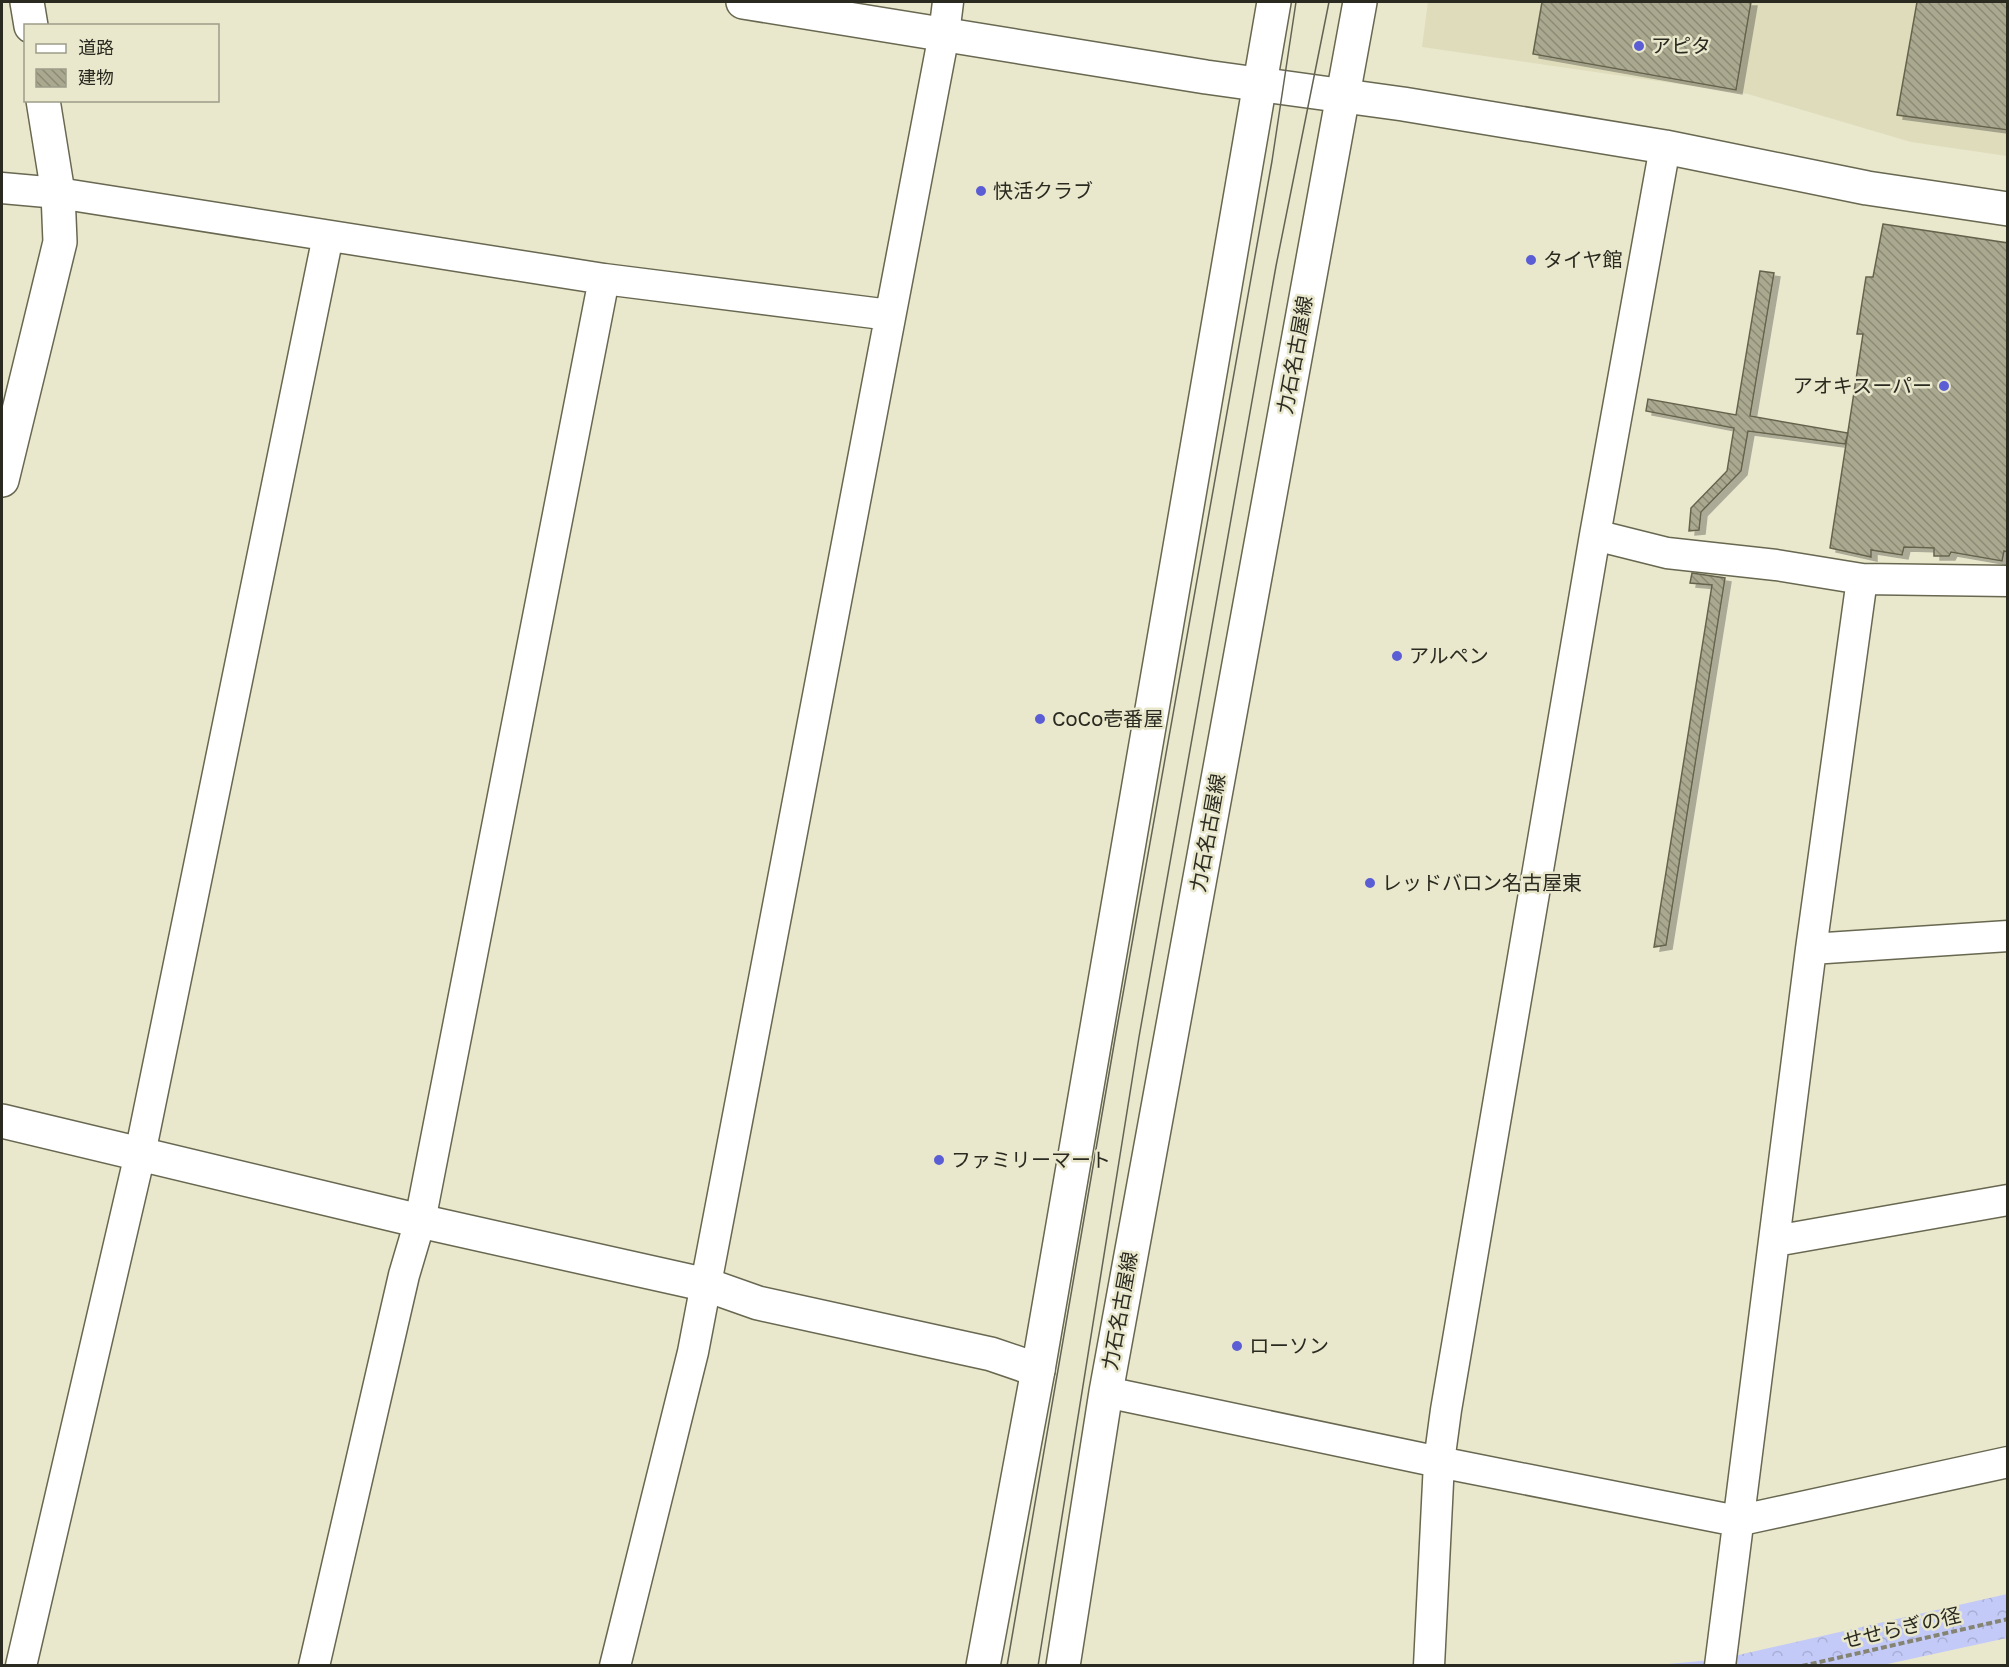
<svg xmlns="http://www.w3.org/2000/svg" width="2009" height="1667" font-family="'Golos Text','Noto Sans JP',sans-serif">
<defs>
<pattern id="forest-crowns" width="20" height="18" patternUnits="userSpaceOnUse" patternTransform="scale(1.5)"><rect width="20" height="18" fill="#c3caf8"/><path d="M2 6a3 3 0 1 1 6 0M12 15a3 3 0 1 1 6 0" fill="none" stroke="#a8aed4"/></pattern>
<pattern id="building-back-hatch" width="6" height="6" patternUnits="userSpaceOnUse" patternTransform="scale(1.5)"><rect width="6" height="6" fill="#aaa990"/><path d="M-1 5l2 2M0 0l6 6M5-1l2 2" fill="none" stroke="#8b8a75"/></pattern>
<filter id="shadow"><feDropShadow dx="6" dy="4" stdDeviation="0" flood-color="#0004"/></filter>
</defs>
<rect width="100%" height="100%" fill="#e9e8cd"/>
<path fill="#dedcbb" d="M1428 2H2007V156L1911 142 1748 94 1422 47Z"/>
<path fill="url(#forest-crowns)" d="M2007 1594V1638L1883 1665 1647 1666 1721 1659Z"/>
<path fill="url(#building-back-hatch)" stroke="#66644d" stroke-width="1.5" filter="url(#shadow)" d="M1542 2H1751L1736 90 1533 54Z
M1917 2H2008V130L1897 115Z
M1883 224 2008 243V552L2004 551 2002 561 1951 552 1949 556H1934V548L1904 547 1902 555 1871 550V557L1830 548 1863 334H1857L1866 277H1873Z
M1760 271 1774 273 1750 416 1848 433 1845 444 1748 431 1741 471 1701 512 1699 530 1689 531 1691 508 1727 471 1734 428 1646 411 1648 399 1736 415Z
M1692 573 1725 578 1666 945 1654 947 1712 585 1690 583Z"/>
<g fill="none" stroke-linecap="round" stroke-linejoin="round">
<defs>
<path id="minor" d="M2 188 58 193 604 279 890 315
M1595 535 1667 553 1776 565 1862 579 2008 581
M1811 949 2008 936
M1775 1241 2008 1200
M1106 1392 1439 1462 1737 1521 2008 1462
M21 1666 140 1154 328 236
M314 1666 404 1275 420 1221 604 279
M615 1666 693 1352 944 34 948 2
M1429 1666 1439 1462 1446 1410 1595 535 1665 147
M1720 1666 1811 949 1862 579"/>
<path id="tertiary" d="M27 2 31 26
M743 2 1206 77 1403 104 1665 147 1867 188 2008 209
M2 480 60 242 58 193 43 100
M2 1121 420 1221 707 1285 758 1303 991 1354 1038 1370"/>
<path id="primary" d="M983 1666 1038 1370 1274 2
M1063 1666 1106 1392 1360 2"/>
</defs>
<use href="#minor" stroke="#686750" stroke-width="33"/>
<use href="#tertiary" stroke="#686750" stroke-width="36"/>
<use href="#primary" stroke="#686750" stroke-width="36"/>
<path stroke="#858472" stroke-width="4" stroke-dasharray="6 3" stroke-linecap="butt" d="M1802 1666 2008 1619"/>
<use href="#minor" stroke="#fff" stroke-width="30"/>
<use href="#tertiary" stroke="#fff" stroke-width="33"/>
<use href="#primary" stroke="#fff" stroke-width="33"/>
<path stroke="#636354" stroke-width="1.5" d="M1007 1666 1116 1033 1272 161 1296 2
M1038 1666 1139 1037 1276 266 1329 2"/>
</g>
<g fill="#5b5dd5" stroke="#e9e8cd" stroke-width="2">
<circle cx="1639" cy="46" r="6"/>
<circle cx="981" cy="191" r="6"/>
<circle cx="1531" cy="260" r="6"/>
<circle cx="1944" cy="386" r="6"/>
<circle cx="1397" cy="656" r="6"/>
<circle cx="1040" cy="719" r="6"/>
<circle cx="1370" cy="883" r="6"/>
<circle cx="939" cy="1160" r="6"/>
<circle cx="1237" cy="1346" r="6"/>
</g>
<g text-anchor="middle" stroke-width="5" stroke-linejoin="round" paint-order="stroke">
<g font-size="20" fill="#2a2a20" stroke="#e9e8cd" text-anchor="start">
<text x="1651" y="53">アピタ</text>
<text x="993" y="198">快活クラブ</text>
<text x="1543" y="267">タイヤ館</text>
<text x="1932" y="393" text-anchor="end">アオキスーパー</text>
<text x="1409" y="663">アルペン</text>
<text x="1052" y="726">CoCo壱番屋</text>
<text x="1382" y="890">レッドバロン名古屋東</text>
<text x="951" y="1167">ファミリーマート</text>
<text x="1249" y="1353">ローソン</text>
</g>
<g font-size="20" fill="#2a2a20" stroke="#e9e8cd">
<text transform="translate(1295 355) rotate(-80)" y="7">力石名古屋線</text>
<text transform="translate(1208 833) rotate(-80)" y="7">力石名古屋線</text>
<text transform="translate(1120 1311) rotate(-80)" y="7">力石名古屋線</text>
<text transform="translate(1902 1628) rotate(-13)" y="7">せせらぎの径</text>
</g>
</g>
<rect width="2009" height="1667" fill="none" stroke="#2a2a20" stroke-width="6"/>
<rect x="24" y="24" width="195" height="78" fill="#e9e8cd" stroke="#9d9c88" stroke-width="1.5"/>
<rect x="36" y="44" width="30" height="9" fill="#ffffff" stroke="#9d9c88" stroke-width="1.5"/>
<text x="78" y="54" font-size="18" fill="#2a2a20">道路</text>
<rect x="36" y="69" width="30" height="18" fill="url(#building-back-hatch)" stroke="#9d9c88" stroke-width="1.5"/>
<text x="78" y="84" font-size="18" fill="#2a2a20">建物</text>
</svg>
